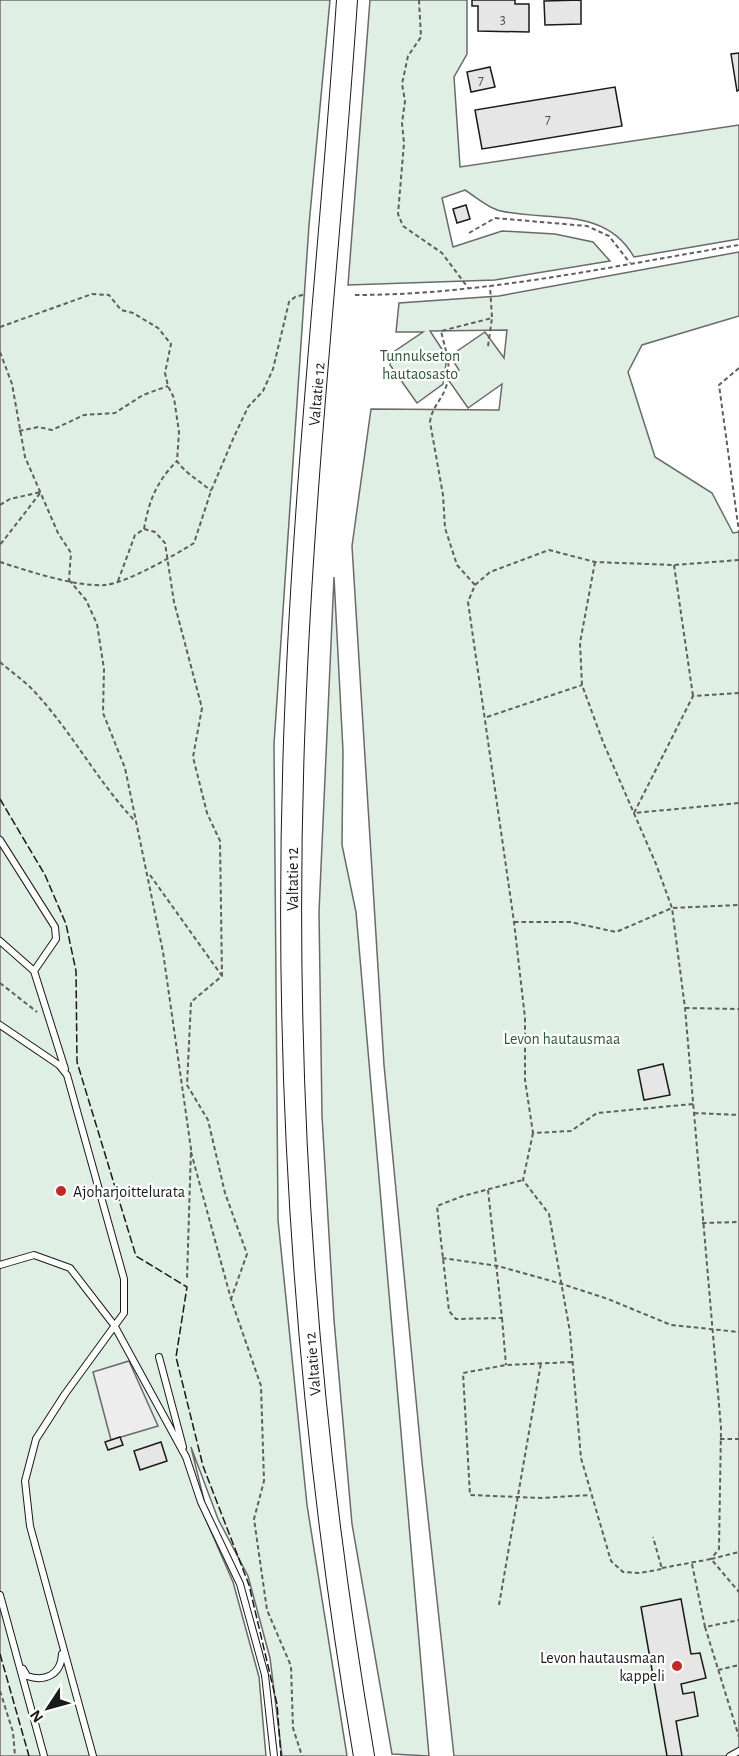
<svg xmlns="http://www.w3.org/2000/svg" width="739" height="1756" font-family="'Alegreya Sans',sans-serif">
<rect width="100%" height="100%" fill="#fff"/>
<path fill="#e0efe3" stroke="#6a6a6a" stroke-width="1.5" d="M0 0H330L309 225 274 744 278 1220 307 1505 347 1756H282L270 1658 248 1576 218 1519 191 1447 204 1500 199 1504 233 1582 259 1677 266 1756H0Z
M370 0H467V54L454 77 460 167 739 125V239L634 257C605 206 549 222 501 211 489 209 476 197 465 190L442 198 453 247 502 231 555 234 593 242 610 261 495 280 348 285Z
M739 252V316L642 345 628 372 655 457 712 493 733 533 739 532V1756H454L422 1462 384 1065 363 725 352 546 371 409 499 410 502 384 468 408 447 378 459 370 450 356 485 332 504 358 507 330 430 331 447 357 443 384 417 403 390 365 392 353 423 332H396L399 303 499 296Z
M334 577 343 751 342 845 356 912 429 1756 392 1754 352 1524 334 1320 322 1116 319 912Z"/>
<path fill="#ededed" stroke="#6a6a6a" stroke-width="1.5" d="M129 1361 158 1426 111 1440 93 1372Z"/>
<path fill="#e6e6e6" stroke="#1a1a1a" stroke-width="1.5" d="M472 0H515V4H529V32L478 31V6H472Z
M581 0V24L545 25 544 1Z
M739 53V90L737 91 731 54Z
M490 67 495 87 471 92 467 72Z
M615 87 622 126 482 149 475 110Z
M466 205 470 219 457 223 453 209Z
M663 1064 670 1095 644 1100 638 1070Z
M120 1437 123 1445 108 1450 105 1442Z
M161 1442 167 1461 140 1470 134 1451Z
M681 1599 691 1654 700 1653 706 1678 681 1684 683 1694 694 1692 698 1716 676 1721 682 1756H667L641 1607Z"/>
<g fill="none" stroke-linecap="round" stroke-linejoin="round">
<defs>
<path id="service" d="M0 840 55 927 56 939 34 971
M0 941 34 971 65 1069
M0 1025 59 1065 67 1075 124 1279V1313L65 1394 36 1439 25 1481 30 1526 93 1756
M0 1265 34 1255 70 1268 114 1325 186 1457 201 1502 240 1584 265 1675 274 1756
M159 1357 183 1447
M0 1595 44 1756
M23 1669 27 1676C45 1682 61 1675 62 1654
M730 1756 739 1751"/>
<path id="trunk" d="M347 0C331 238 304 476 295 715 281 1064 305 1412 364 1756"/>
</defs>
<use href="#service" stroke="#1a1a1a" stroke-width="8"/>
<use href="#trunk" stroke="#1a1a1a" stroke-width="22"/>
<path stroke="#5f5f5f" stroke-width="2" stroke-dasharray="4.5 3" stroke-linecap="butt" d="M419 0 421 37 408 56 402 84 405 101 402 123 404 143 398 214 403 226 442 253 469 289
M469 233 495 218 587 226 609 236 630 263
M355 295C484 295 612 266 739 245
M0 327 92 294 109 295 121 310 133 313 158 328 171 344 165 373 168 386 174 398 179 432 177 461C186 474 199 480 211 491
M488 346 492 318
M0 352 12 384 25 457 58 533 71 553 69 580
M739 368 719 385 739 532
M19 431 38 427 52 430 84 415 115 413 143 395 168 386
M0 505 10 499 41 492 0 545
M144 529C149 501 156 482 177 461
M0 562C28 571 76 587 105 585 127 583 175 555 194 543L211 491 233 439 248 407 263 391 273 369 289 302 295 297 306 294
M595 562 580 643 582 685 603 742 656 864 672 908 685 1008 721 1428 719 1549 711 1559
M674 565 693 696
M69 580 86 600 97 624 104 669 103 713 125 768 163 952 191 1149 187 1279
M118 581 135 535 144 529 155 532 165 543 174 602 202 708 193 757 207 813 220 841 222 976
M475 585 457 565 445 528 443 495 430 422C432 407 441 401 446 387 453 369 445 349 441 331L492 318 490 286
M0 662C10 671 22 679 32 689 71 730 97 781 135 821
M739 693 693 696 634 813 739 803
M487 717 582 685
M150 875 222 976 191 1002 187 1085 208 1120 225 1193 247 1254 231 1299
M514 922H570L616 932 672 908 739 905
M0 983 37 1012
M685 1008 739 1009
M693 1104 597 1113 571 1131 533 1133 525 1080V1018L514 922 468 602 475 585 490 572 549 550 595 562 674 565 739 560
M694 1113 739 1115
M533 1133 523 1180 549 1214 570 1332 581 1458 611 1561 623 1572 639 1573 662 1569 653 1537
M191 1152 231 1299 261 1386 264 1481 254 1519 267 1610 291 1666 293 1728 302 1756
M488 1190 502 1318 456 1319 449 1311 437 1206 463 1196 523 1180
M702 1223 739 1222
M442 1258 498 1266 562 1284 608 1299 671 1325 739 1332
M502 1318 506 1365
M572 1362 506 1365 463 1373 470 1495 541 1498 590 1495
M720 1439H739
M711 1559 739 1552
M692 1564 705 1627 739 1620
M662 1568 711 1559 739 1592
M499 1605 541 1363
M705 1627 739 1737
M718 1670 739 1665
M0 1691 13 1732 15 1756"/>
<use href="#service" stroke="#fff" stroke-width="6"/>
<use href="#trunk" stroke="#fff" stroke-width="20"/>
<path stroke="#1a1a1a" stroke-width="1.5" stroke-dasharray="8 3" stroke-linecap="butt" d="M0 799 45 875 66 924 76 971 77 1062 136 1256 187 1287 176 1357 203 1466 249 1585 277 1704 281 1756
M0 1654 29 1756"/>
</g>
<g fill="#c62828" stroke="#fff" stroke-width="2">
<circle cx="61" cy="1191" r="6"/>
<circle cx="677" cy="1666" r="6"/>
</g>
<g text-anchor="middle" stroke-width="4.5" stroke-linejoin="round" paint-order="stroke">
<g font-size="14" fill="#4d4d4d">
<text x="503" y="24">3</text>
<text x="481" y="84">7</text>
<text x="548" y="123">7</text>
</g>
<g font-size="16" fill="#2b5a34" stroke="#fff">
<text x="420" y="361">Tunnukseton<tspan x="420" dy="18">hautaosasto</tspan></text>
<text x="562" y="1044">Levon hautausmaa</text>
</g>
<g font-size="16" fill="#1a1a1a" stroke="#fff">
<text transform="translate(316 394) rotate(-85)" y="6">Valtatie 12</text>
<text transform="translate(292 879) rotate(-90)" y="6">Valtatie 12</text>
<text transform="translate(312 1364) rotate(-95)" y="6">Valtatie 12</text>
</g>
<g font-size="16" fill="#1a1a1a" stroke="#fff" text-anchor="start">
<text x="73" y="1197">Ajoharjoittelurata</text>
<text x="665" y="1663" text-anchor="end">Levon hautausmaan<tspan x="665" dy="18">kappeli</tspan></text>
</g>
</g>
<g transform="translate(48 1708) rotate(234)" stroke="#ffffff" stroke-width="4.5" paint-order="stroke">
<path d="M0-4.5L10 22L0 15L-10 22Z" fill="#1a1a1a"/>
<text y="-9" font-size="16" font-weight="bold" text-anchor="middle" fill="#1a1a1a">N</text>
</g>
</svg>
